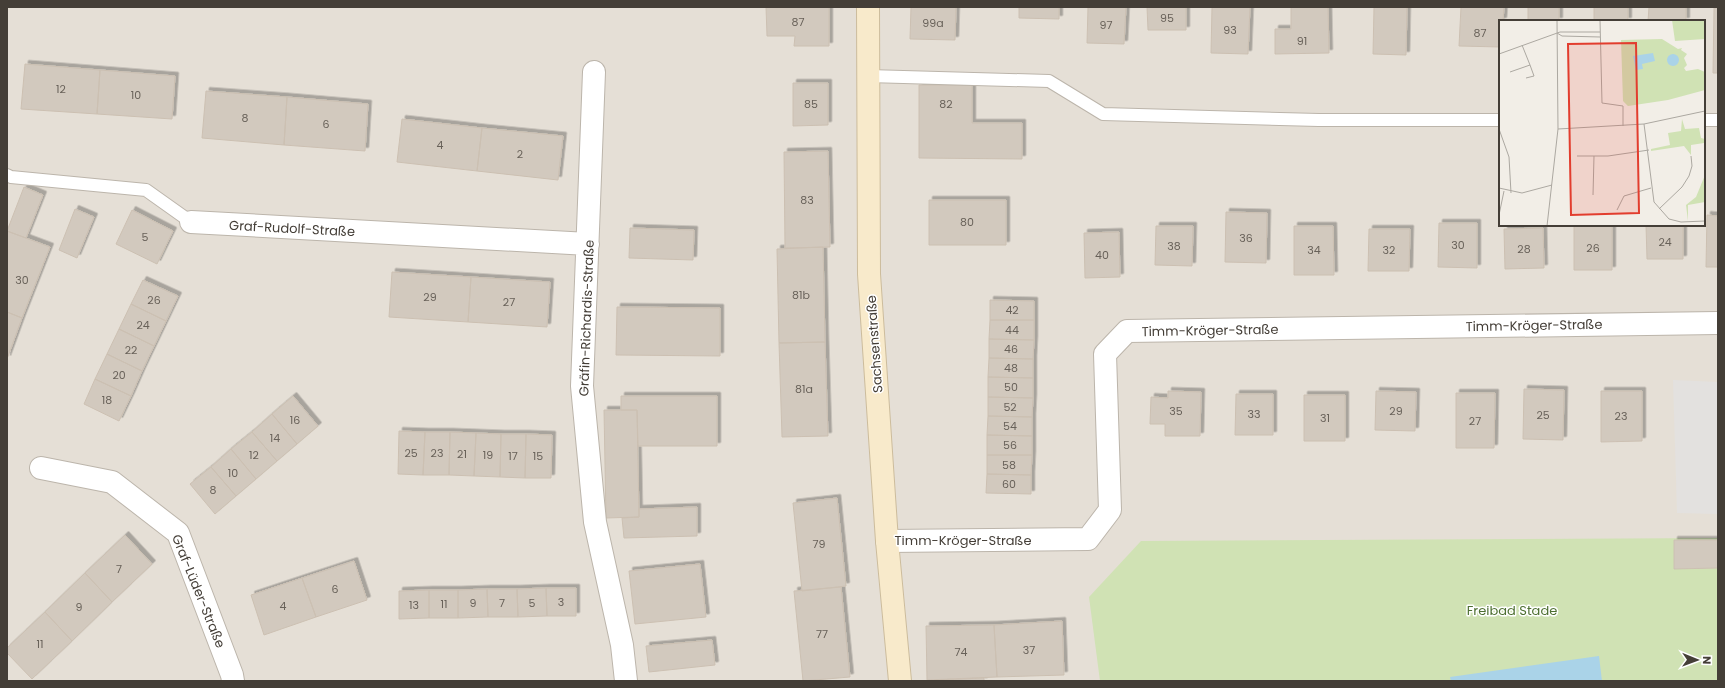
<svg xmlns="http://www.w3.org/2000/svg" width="1725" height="688" font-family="Poppins,sans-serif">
<defs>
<filter id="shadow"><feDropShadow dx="3.5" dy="-3.5" stdDeviation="0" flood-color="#0004"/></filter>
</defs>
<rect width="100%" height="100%" fill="#f2eee7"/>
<path fill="#e5dfd6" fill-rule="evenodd" d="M7 7H1718V681H7ZM1500 21H1704V225H1500Z"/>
<path fill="#d0e2b4" d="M1718 538V681H1100L1089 597 1141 541Z"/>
<path fill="#e3e1df" d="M1673 380 1718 382V514L1677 513Z"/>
<path fill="#aad3e8" d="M1599 656 1602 681H1451L1450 677Z"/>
<path fill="#d2c9be" stroke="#ccc0b2" filter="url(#shadow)" d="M766 7H829V46H794L795 36H767Z
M911 7H956L955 40 910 39Z
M1019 7H1059V19L1019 18Z
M1088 7H1126L1124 44 1087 43Z
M1147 7H1186V30H1148Z
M1212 7H1250L1248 54 1211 53Z
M1291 7H1328L1329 53 1275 54V29H1291Z
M1374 7H1407L1406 55 1373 54Z
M1461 7H1504L1503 21H1500V47L1459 46Z
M1528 7H1559V21H1528Z
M1594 7H1628V21H1594Z
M1649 7H1686V21H1648Z
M1714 8H1718V73H1713Z
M25 64 100 70 97 114 21 109Z
M100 70 175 76 172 119 97 114Z
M793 83H828V125L793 126Z
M919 85H972V123H1022V159L919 158Z
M206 91 287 97 284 145 202 138Z
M287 97 368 104 365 151 284 145Z
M402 119 482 128 477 171 397 162Z
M482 128 563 136 558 180 477 171Z
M828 151 830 247 785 248 784 152Z
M24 187 43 195 26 238 7 231Z
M929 200H1006V245H929Z
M75 209 94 217 77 258 59 250Z
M132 210 173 231 157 264 116 244Z
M1226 212 1267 213 1266 263 1225 262Z
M1707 215 1718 216V267H1706Z
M1439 223H1477V268L1438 267Z
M1574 225H1612V270H1574Z
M1646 225H1683V259H1647Z
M1156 226H1193L1192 266 1155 265Z
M1294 226H1333L1334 275H1294Z
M630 228 694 230 693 260 629 258Z
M1543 228 1544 268 1505 269 1504 229Z
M1369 229H1410L1409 271H1368Z
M7 231 50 247 22 318 7 312Z
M1119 232 1120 277 1085 278 1084 233Z
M823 247 825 342 779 343 777 249Z
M392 272 471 277 468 322 389 317Z
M471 277 550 282 547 327 468 322Z
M143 280 178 296 166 321 131 304Z
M990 300 1034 301V320H990Z
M131 304 166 321 154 346 119 329Z
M617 307 720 308V356L616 355Z
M7 312 22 318 7 359Z
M990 320H1034V340L989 339Z
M119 329 154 346 142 371 107 354Z
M989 339 1034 340 1033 359 989 358Z
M825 342 828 436 782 437 779 343Z
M107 354 142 371 131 396 95 379Z
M989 358 1033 359V378L988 377Z
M988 377 1033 378V398L988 397Z
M95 379 131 396 119 421 84 404Z
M1524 389 1564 390 1563 440 1523 439Z
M1168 391 1201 392 1200 436H1165V424H1150L1151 397 1168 398Z
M1376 391 1416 392 1415 431 1375 430Z
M1601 391H1642V441L1601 442Z
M1456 393H1495L1494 448H1456Z
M1236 394H1273V435H1235Z
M1304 395H1345V441H1304Z
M293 396 318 426 297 444 272 414Z
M621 396H717V446H638L637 410H621Z
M988 397 1033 398 1032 417 988 416Z
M604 410H637L639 517 606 518Z
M272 414 297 444 277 461 252 432Z
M988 416 1032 417V436L987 435Z
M399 431 425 432 423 475 398 474Z
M252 432 277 461 256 479 231 449Z
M425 432H450L449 475H423Z
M450 432 476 433 474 476 449 475Z
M476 433 501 434 500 477 474 476Z
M501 434H526L525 478 500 477Z
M526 434 552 435 551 478H525Z
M987 435 1032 436V455H987Z
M231 449 256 479 236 496 211 467Z
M987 455H1032L1031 475 987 474Z
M211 467 236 496 215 514 190 484Z
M987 474 1031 475V494L986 493Z
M837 498 846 586 802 591 793 503Z
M697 507V536L624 538 622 518 639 517V509Z
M125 535 152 564 112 602 85 573Z
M1674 540H1718V568L1674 569Z
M354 561 367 600 316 617 302 578Z
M700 564 706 617 635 624 629 571Z
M85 573 112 602 72 641 45 612Z
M302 578 316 617 264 635 251 595Z
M841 587 850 677 803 681 794 591Z
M546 588H576V616H547Z
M546 588 547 616 518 617 517 589Z
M487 589H517L518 617H488Z
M487 589 488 617 458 618V590Z
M429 590H458V618H429Z
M429 590V618L399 619V591Z
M45 612 72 641 32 679 7 653V648Z
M1062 621 1064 675 997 677 994 625Z
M994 625 997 677 927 680 926 626Z
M712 640 715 665 649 672 646 646Z
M984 678V681H934V680Z"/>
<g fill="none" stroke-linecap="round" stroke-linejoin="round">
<defs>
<path id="lane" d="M868 76 1049 81 1103 114 1319 120H1500
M1704 120H1718
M7 175 11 177 146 190 191 222"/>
<path id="street" d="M594 72 582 386 595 522 622 645 626 681
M191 222 588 244
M41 468 112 482 178 533 232 675 233 681
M887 541 1088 539 1110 510 1105 354 1127 331 1718 323"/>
<path id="secondary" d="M868 7 869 274 887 541 900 681"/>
</defs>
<use href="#lane" stroke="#bcb5ab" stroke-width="14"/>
<use href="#street" stroke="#bcb5ab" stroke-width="24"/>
<use href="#secondary" stroke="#ccbc9c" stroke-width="24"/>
<use href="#lane" stroke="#fff" stroke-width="12"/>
<use href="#street" stroke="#fff" stroke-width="22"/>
<use href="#secondary" stroke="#f8eacb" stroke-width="22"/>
</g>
<g text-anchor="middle" stroke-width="3" stroke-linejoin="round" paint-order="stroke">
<g font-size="11" fill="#686159">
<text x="1167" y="22">95</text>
<text x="798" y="26">87</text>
<text x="933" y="27">99a</text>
<text x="1106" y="29">97</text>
<text x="1230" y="34">93</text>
<text x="1480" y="37">87</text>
<text x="1302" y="45">91</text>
<text x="61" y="93">12</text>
<text x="136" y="99">10</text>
<text x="811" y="108">85</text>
<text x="946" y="108">82</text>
<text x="245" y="122">8</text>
<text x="326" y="128">6</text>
<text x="440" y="149">4</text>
<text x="520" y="158">2</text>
<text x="807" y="204">83</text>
<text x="967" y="226">80</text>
<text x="145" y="241">5</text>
<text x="1246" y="242">36</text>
<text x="1665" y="246">24</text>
<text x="1458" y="249">30</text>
<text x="1174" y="250">38</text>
<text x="1593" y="252">26</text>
<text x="1524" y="253">28</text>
<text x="1314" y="254">34</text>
<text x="1389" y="254">32</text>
<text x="1102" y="259">40</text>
<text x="22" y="284">30</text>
<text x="801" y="299">81b</text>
<text x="430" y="301">29</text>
<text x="154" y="304">26</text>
<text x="509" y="306">27</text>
<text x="1012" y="314">42</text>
<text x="143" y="329">24</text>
<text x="1012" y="334">44</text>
<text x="1011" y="353">46</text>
<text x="131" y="354">22</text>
<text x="1011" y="372">48</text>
<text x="119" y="379">20</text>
<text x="1011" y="391">50</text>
<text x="804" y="393">81a</text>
<text x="107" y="404">18</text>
<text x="1010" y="411">52</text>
<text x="1176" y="415">35</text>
<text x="1396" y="415">29</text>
<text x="1254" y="418">33</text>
<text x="1543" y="419">25</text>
<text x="1621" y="420">23</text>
<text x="1325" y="422">31</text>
<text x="295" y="424">16</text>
<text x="1475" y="425">27</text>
<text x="1010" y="430">54</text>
<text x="275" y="442">14</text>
<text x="1010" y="449">56</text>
<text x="411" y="457">25</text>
<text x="437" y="457">23</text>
<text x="462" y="458">21</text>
<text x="254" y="459">12</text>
<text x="488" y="459">19</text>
<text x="513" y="460">17</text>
<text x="538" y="460">15</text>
<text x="1009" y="469">58</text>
<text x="233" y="477">10</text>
<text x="1009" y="488">60</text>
<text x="213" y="494">8</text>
<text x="819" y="548">79</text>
<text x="119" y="573">7</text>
<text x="335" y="593">6</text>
<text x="561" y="606">3</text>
<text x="473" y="607">9</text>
<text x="502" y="607">7</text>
<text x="532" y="607">5</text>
<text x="444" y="608">11</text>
<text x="414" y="609">13</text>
<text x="283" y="610">4</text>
<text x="79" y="611">9</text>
<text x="822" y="638">77</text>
<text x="40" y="648">11</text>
<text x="1029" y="654">37</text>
<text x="961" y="656">74</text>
</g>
<g font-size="13" fill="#443e37" stroke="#fff">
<text transform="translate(292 228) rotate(3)" y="5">Graf-Rudolf-Straße</text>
<text transform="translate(586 318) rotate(-88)" y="5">Gräfin-Richardis-Straße</text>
<text transform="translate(1534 325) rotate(-1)" y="5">Timm-Kröger-Straße</text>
<text transform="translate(1210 330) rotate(-1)" y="5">Timm-Kröger-Straße</text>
<text transform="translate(874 344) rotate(-94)" y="5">Sachsenstraße</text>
<text x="963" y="545">Timm-Kröger-Straße</text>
<text transform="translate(199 591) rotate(68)" y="5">Graf-Lüder-Straße</text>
</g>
<g font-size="13" fill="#4d6f31" stroke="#fff">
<text x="1512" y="615">Freibad Stade</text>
</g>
</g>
<g transform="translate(1499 20)">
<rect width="206" height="206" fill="#f2eee7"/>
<path d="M173 0H206V19L176 21ZM163 19 179 29 183 28 182 30 188 34 185 38 188 45 185 48 187 51 199 49 206 52V70L169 80 129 86 124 81 122 20ZM183 99 186 109 200 108 202 118 206 119V131L205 123 192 125V135L185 126 152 131V129L171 125 169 113 182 111ZM206 155V182L189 185V201L187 185 197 177Z" fill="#d0e2b4"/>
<path d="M154 33 156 41 143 44 144 49 137 50 134 36ZM168 40a6 6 0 1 1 12 0a6 6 0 1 1-12 0Z" fill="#aad3e8"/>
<path fill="none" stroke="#aca8a1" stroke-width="1" d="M101 0 103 83 124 86V106M58 13 63 16 101 17M0 34 61 12H101M11 52 31 45 23 25M27 58 35 56 31 45M145 104 155 182 170 199 182 202 206 201M0 109 10 137 12 173M59 109 145 104 206 91M78 136H109L150 130M0 168 23 173 53 165M94 175 95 136M160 189 183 167 190 156 193 146 192 136M118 190 125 176 152 168M0 195 5 171M48 206 59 109 58 0"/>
<path fill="#e23d2e" fill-opacity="0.15" stroke="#e23d2e" stroke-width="2" d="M137 23 140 193 72 195 69 24Z"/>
<rect width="206" height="206" fill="none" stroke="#443e37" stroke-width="2"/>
</g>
<rect width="1725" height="688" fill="none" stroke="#443e37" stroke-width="16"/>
<g transform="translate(1697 660) rotate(91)" stroke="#ffffff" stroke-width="3" paint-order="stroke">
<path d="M0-3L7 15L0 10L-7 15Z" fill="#443e37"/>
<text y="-6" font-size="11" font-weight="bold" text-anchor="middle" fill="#443e37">N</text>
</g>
</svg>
